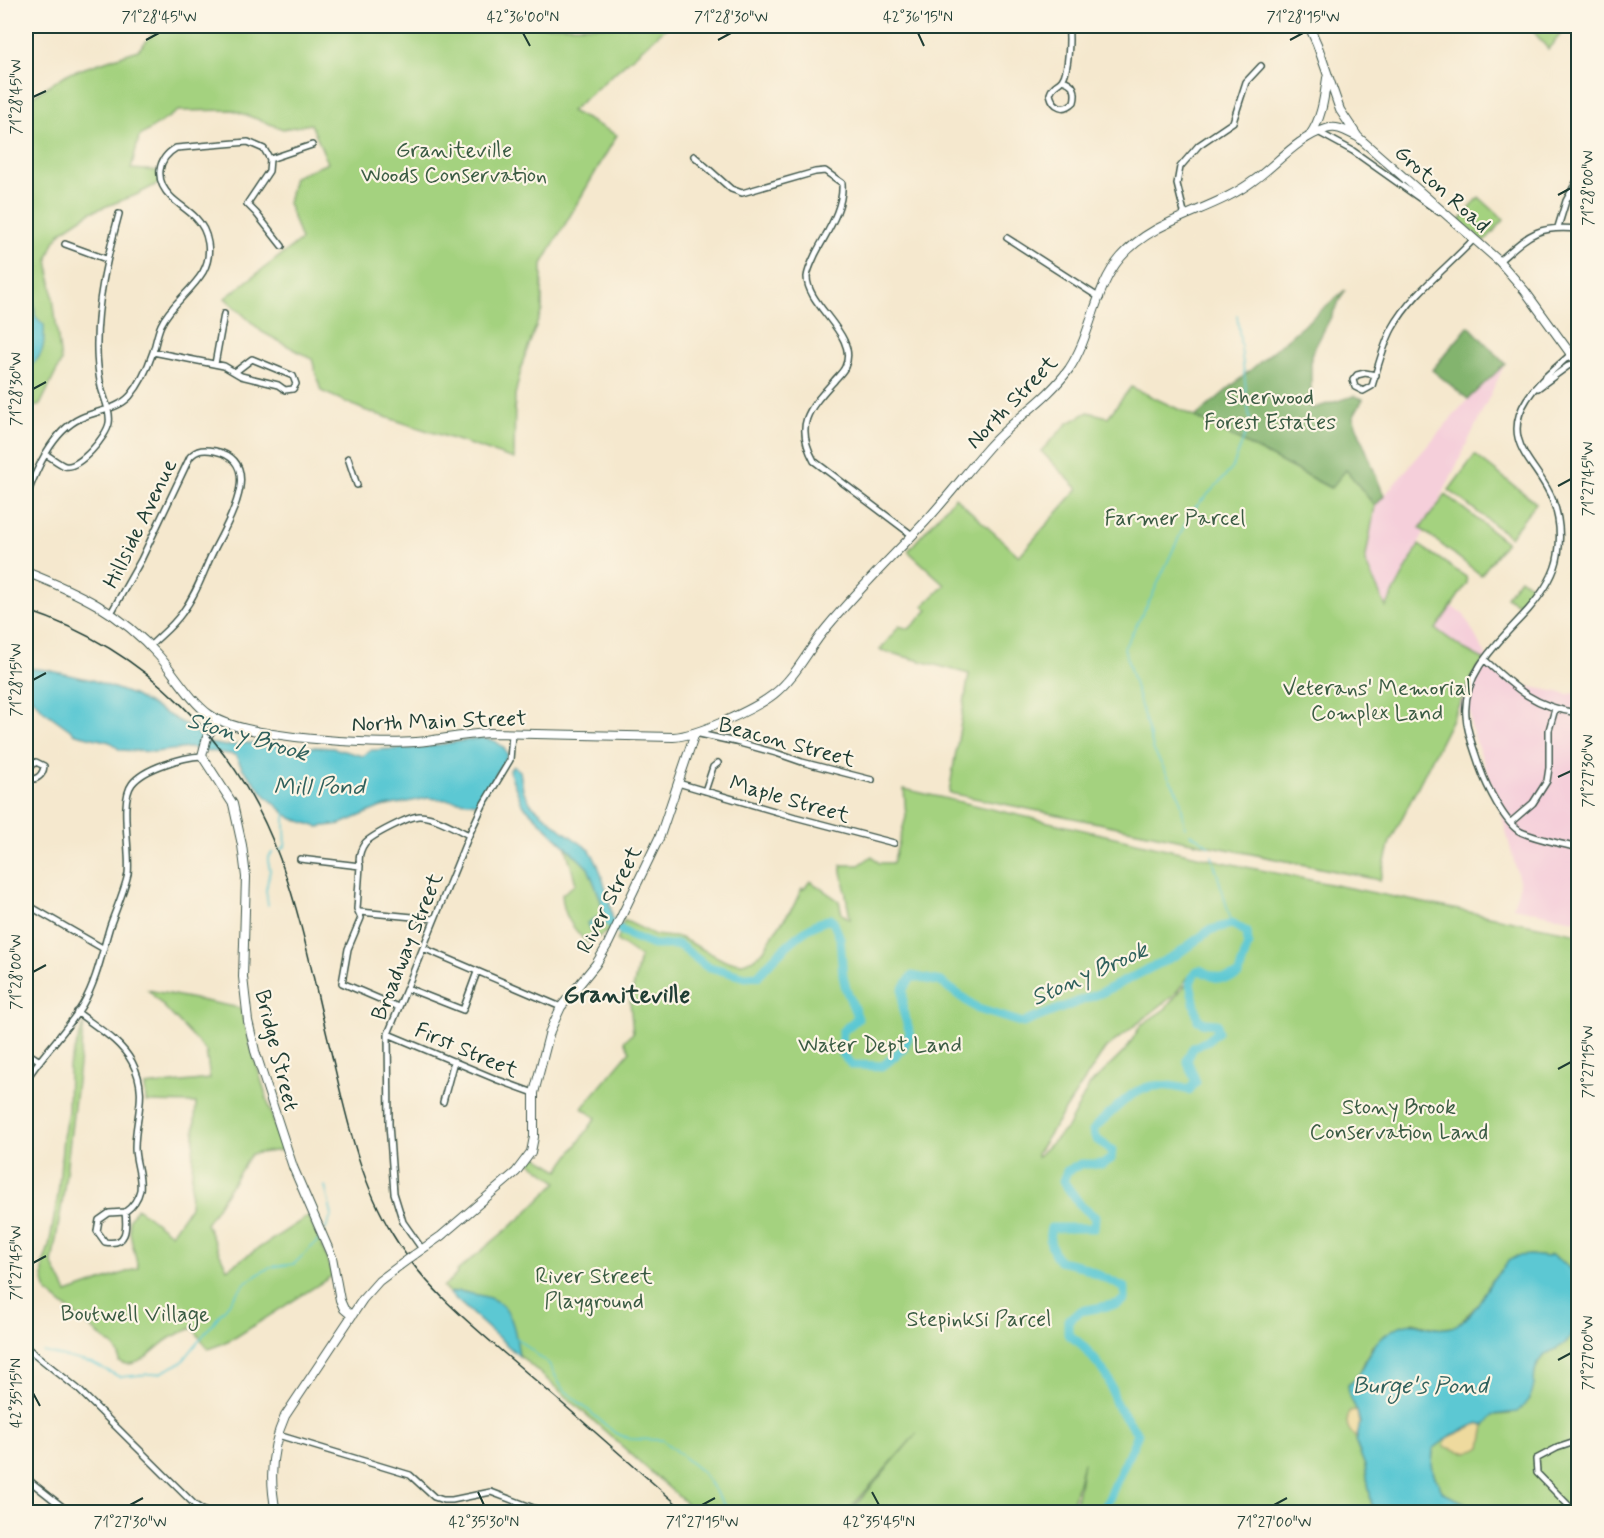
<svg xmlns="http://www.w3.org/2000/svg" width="1604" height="1538" font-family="Mynerve,sans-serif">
<rect width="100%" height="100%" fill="#fcf5e5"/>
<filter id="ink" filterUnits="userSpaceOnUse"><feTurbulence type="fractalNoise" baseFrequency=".0167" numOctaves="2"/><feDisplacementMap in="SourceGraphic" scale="12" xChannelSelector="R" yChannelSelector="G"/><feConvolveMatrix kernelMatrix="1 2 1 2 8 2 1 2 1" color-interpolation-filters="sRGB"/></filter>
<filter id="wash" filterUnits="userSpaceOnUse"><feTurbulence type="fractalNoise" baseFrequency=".008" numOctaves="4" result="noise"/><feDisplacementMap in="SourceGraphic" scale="24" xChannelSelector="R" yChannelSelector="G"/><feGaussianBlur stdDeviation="1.35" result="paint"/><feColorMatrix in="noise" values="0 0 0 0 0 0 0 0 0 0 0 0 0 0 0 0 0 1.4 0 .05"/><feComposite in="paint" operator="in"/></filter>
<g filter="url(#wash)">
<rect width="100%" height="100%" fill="#f5e8ce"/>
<path fill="#f5cfda" d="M1505 364 1402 579 1463 613 1492 667 1511 683 1568 694 1578 693V921L1513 907 1520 884 1499 805 1471 727 1470 711 1458 709 1477 669 1386 608 1365 562 1375 506 1468 399Z"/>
<path fill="#a4d27f" stroke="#62885a" stroke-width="1.5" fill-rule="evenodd" d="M160 26H668L571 111 617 135 542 264V310L523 361 515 395 514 459 364 410 321 391 312 359 262 332 225 298 301 240 288 203 294 177 328 163 311 124 283 129 233 110 178 111 139 137 131 169 160 171 161 182 136 195 91 212 62 231 54 242 48 258 61 362 40 405 26 408V100L67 74 138 50Z
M1529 26H1568L1548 49Z
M1479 197 1504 220 1484 242 1460 221Z
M1131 387 1195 417 1330 488 1346 469 1375 506 1365 562 1386 607 1419 545 1466 577 1467 583 1436 629 1462 648 1485 660 1477 669 1390 842 1380 880 949 793 969 674 880 650 899 626 909 629 928 610 923 606 945 585 908 551 955 497 1019 556 1078 489 1041 451 1068 423 1088 412 1108 417Z
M1475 455 1536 503 1510 537 1449 490Z
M1446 495 1506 542 1481 575 1420 528Z
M1520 578 1531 586 1518 604 1506 597Z
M904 789 1241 866 1578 934V1288C1573 1270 1568 1263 1551 1255L1546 1257 1530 1255 1508 1261 1506 1267 1493 1279 1478 1304 1457 1326 1439 1329 1413 1322 1372 1346 1349 1395 1357 1411 1356 1442 1365 1466 1373 1512H1075L1083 1462 1071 1512H850L917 1433 847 1512H696L443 1287 457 1274 456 1272 523 1216 557 1182 530 1162 534 1155 559 1170 596 1118 582 1108 630 1051 624 1041 633 1033 630 1002 640 957 617 941 624 920 655 935 681 938 725 961 743 963 754 959 764 950 774 933 793 907 802 888 804 889 810 881 839 901 842 914 850 919 841 865H859L872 856 879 863H893L906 817ZM1189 976 1187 983 1165 1009 1141 1025 1126 1050 1089 1086 1067 1128 1037 1157V1153L1105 1049 1174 995Z
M565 844C572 851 584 859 589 868 597 883 607 908 601 924H606L611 930 587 943C572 927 563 916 562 894L576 884Z
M148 990 240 1008 282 1150 251 1154 206 1224 227 1269 308 1216 326 1256 332 1276 236 1337 212 1348 208 1349 193 1328C185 1331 177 1334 170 1338 154 1347 140 1371 119 1362V1355L115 1348 47 1292 43 1277V1264L49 1246 58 1195 63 1137 68 1111 69 1066 84 1023 63 1198 52 1263 67 1293 138 1268 130 1233 129 1219 137 1208 171 1234 190 1207 196 1103 146 1102 145 1086 210 1079 206 1051Z
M1578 1309V1512H1484L1479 1509 1443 1493 1434 1475 1432 1465 1433 1449 1447 1438 1493 1415 1510 1414 1534 1385C1533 1367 1540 1356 1556 1348 1560 1345 1565 1343 1568 1340 1575 1332 1576 1319 1578 1309Z"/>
<path fill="#83b46e" stroke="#517851" stroke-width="1.5" d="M1345 290 1311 355V409L1354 396 1363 399 1353 417 1384 496 1375 506 1346 470 1331 488 1195 417Z
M1469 326 1505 364 1468 399 1432 370Z"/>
<path fill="#eeda9e" stroke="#868c69" stroke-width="1.5" d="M1357 1411 1360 1429 1356 1438C1347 1429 1345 1424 1349 1412Z
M1480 1423 1485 1426 1481 1447C1469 1456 1457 1451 1444 1446L1447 1438Z"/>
<path fill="#5cc8d3" stroke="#3e8284" stroke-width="1.5" d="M26 258H31L35 316 44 325C45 345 44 358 26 369Z
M26 668 47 670 92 680 133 695 186 725 209 743 226 746 247 743 333 748 363 756 371 750 417 748 482 738 495 741 503 747 508 755 478 803 428 798 381 807 341 824 318 827 291 818 286 814 266 796 243 769 235 755 189 748 155 752 120 750 110 742 76 734 44 711 33 699 26 697Z
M513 766 520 771 523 790 531 804 563 831 590 850 598 865 609 898 613 922 611 930 606 924H601L594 932 589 928 587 923 598 917 604 916 600 898 588 868 522 804 509 771Z
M1530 1255 1546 1257 1551 1255C1579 1268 1583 1292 1576 1321 1574 1327 1572 1336 1567 1342 1558 1350 1545 1351 1538 1363 1533 1371 1535 1378 1534 1385 1533 1396 1524 1406 1517 1412L1493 1415 1485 1426 1479 1423 1452 1435 1433 1449 1432 1465 1434 1475 1443 1493 1479 1509 1484 1512H1373L1365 1466 1356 1443 1360 1423 1357 1411 1349 1395 1348 1385C1367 1373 1365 1348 1386 1334 1418 1312 1419 1332 1447 1328 1470 1325 1482 1296 1493 1279 1498 1272 1505 1269 1508 1261L1517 1256Z
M460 1291C470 1294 482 1295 492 1299 514 1307 516 1337 519 1356L449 1293Z"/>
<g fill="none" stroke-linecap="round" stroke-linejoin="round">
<path stroke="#5cc8d3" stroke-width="1.5" d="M1185 827 1180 797 1154 751 1124 648 1151 598 1190 513 1232 469 1250 422 1237 315
M1190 834 1199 838 1209 846
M280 850 285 847C287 835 283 825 286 812
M1212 856 1232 924
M268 905 266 890 270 870 268 861V857L273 852
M325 1230 332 1215 325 1186
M516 1338 549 1364 562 1388 615 1433 630 1439 662 1440 702 1472 729 1512
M43 1352 92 1363 120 1377 160 1373 182 1362 246 1282 270 1267 294 1264 321 1238
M26 1361 32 1358"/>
<path stroke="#5cc8d3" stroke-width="9" d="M610 923 629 935 653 945H679L706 966 745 977 758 976C775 956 805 923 832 919L840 938 843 976 846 989 858 1018 842 1032V1054L852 1065 883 1066 903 1049 910 1033 903 1011V989L912 976 941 982 978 1009 1023 1023 1103 992 1176 955 1210 930 1232 924 1247 932 1248 944 1239 974C1225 982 1214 978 1200 970L1195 972 1190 983 1198 1020 1205 1023 1217 1024 1218 1032 1207 1041 1193 1048 1187 1060 1196 1082 1189 1090C1140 1076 1131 1096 1097 1125L1093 1131 1096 1139 1112 1150 1111 1159 1103 1164H1081L1067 1171 1063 1181 1081 1206 1095 1217 1094 1228H1051C1047 1241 1053 1251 1059 1261L1078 1265 1125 1288V1299L1118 1304 1081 1311 1068 1320V1334L1082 1345 1099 1365 1109 1380 1116 1404 1138 1434 1106 1505 1100 1512"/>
</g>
</g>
<g filter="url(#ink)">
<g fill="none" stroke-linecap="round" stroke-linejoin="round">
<defs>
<path id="street" d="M1062 80C1074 83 1077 91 1074 102 1064 112 1053 107 1050 94 1053 84 1057 86 1062 80 1069 71 1070 36 1068 26
M1318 132 1353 151 1439 212
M694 156 731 189 742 193 815 172 825 171 842 183C844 209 826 233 815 255 812 262 808 269 807 277 807 306 860 336 845 367 843 372 837 377 834 381 809 409 794 424 814 461L912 535
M270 159 312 145
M1185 216 1177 184 1180 167 1199 145 1233 122 1246 82 1261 66
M1558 227 1566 201 1578 179
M1007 238 1100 298
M65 244 106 259
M1499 261C1529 235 1536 225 1578 229
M153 352 224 366 241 376 278 385 285 390 293 389 296 384 293 376 252 359 235 372
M1571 354C1555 369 1538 381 1527 399 1498 444 1540 464 1553 501 1560 519 1561 536 1558 555 1555 576 1542 594 1528 610 1501 640 1462 672 1466 716 1467 734 1475 751 1480 768 1486 785 1505 824 1521 832 1539 840 1560 843 1578 848
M215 364 224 314
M1376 375 1365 373 1357 375 1353 380 1355 387 1363 391 1372 386C1378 367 1383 346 1392 329 1411 294 1447 268 1473 240
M1538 388 1568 366 1577 363
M45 454C51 457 59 464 65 466 79 469 107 436 109 423 111 411 104 399 101 387 99 376 97 362 97 350 96 304 107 258 119 214
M348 458 357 485
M26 498C36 470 52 431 81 418 98 410 117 410 130 396 141 383 148 367 153 352 156 343 157 334 161 325 171 304 191 292 203 272 213 254 209 231 195 217 188 210 178 204 171 197 154 180 157 159 176 148L248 142 264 149 270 159 269 171 247 204 256 213 282 246
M111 613 141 560 190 457C197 449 205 449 215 451 268 462 224 528 211 556 202 576 195 596 182 613 173 626 161 635 150 646
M1485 660C1516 689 1535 707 1578 713
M695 733 736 742 776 753 802 762 872 780
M26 771 36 762 44 766C43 776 36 781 26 779
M678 783 795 817 894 843
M705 791 713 767 718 763
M1511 822 1533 803 1547 781 1549 768V730L1555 709
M300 859 360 866
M26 904 104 949
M360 912 434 919
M423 948 561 1007
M407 988 463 1010 477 972
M398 1007 342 983 348 949 361 918 357 909 360 866C358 858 360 850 365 843 371 836 411 815 420 816 437 817 454 828 469 835
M77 1012C96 1027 120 1040 132 1062 149 1094 135 1116 135 1148 135 1162 142 1176 140 1190 138 1199 132 1207 125 1212 127 1229 127 1246 105 1242L97 1231 99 1220 109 1213 125 1212
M388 1034 498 1080 534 1093
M26 1052 40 1061
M26 1080C43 1053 67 1031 83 1004 97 980 102 952 110 926 116 909 124 892 128 874 131 851 119 801 132 784 144 768 183 757 202 756
M443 1102 454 1061
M422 1249 403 1222 394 1193 389 1124 388 1034 469 835 483 805 510 760 512 734
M26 1347 78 1389 195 1505 206 1512
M278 1435 410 1475 434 1497 443 1500H452L491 1492 544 1512
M26 1478 69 1512
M264 1512 276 1509
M1575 1512 1537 1473 1536 1459 1557 1448 1578 1441"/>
<path id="secondary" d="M1309 26 1317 44 1340 110 1358 137 1499 261 1525 291 1578 364
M1310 135C1322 118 1324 98 1327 78
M26 572C79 593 120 612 159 656 174 673 192 703 210 715 245 739 373 745 416 742 441 740 464 734 489 733L673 737C697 736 755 709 774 694 796 677 809 648 827 627 858 590 892 557 925 522 947 498 966 473 987 449 1012 420 1047 400 1069 369 1092 335 1094 288 1121 257 1156 217 1212 212 1253 181 1277 164 1297 138 1326 129 1338 125 1347 132 1358 137
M218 720 207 737 202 756 233 804 242 845 246 877 243 977 248 1021 255 1051 293 1167 332 1257 340 1300 344 1309 351 1315
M414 1255 441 1236 516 1172 531 1152 534 1137V1093L550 1031 561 1007 596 964 608 944 660 836 695 733
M276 1512C269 1479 271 1447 285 1416L363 1299 379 1281 399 1266"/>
</defs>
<use href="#street" stroke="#3f574b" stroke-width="8"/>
<use href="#secondary" stroke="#3f574b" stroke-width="10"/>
<use href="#street" stroke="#fff" stroke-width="5"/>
<use href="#secondary" stroke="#fff" stroke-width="8"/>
<path stroke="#1f3d34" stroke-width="1.5" d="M26 610C145 649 237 741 280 859 303 921 315 988 331 1052 346 1115 359 1180 393 1235 427 1292 478 1330 527 1373 581 1419 633 1466 686 1512"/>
<defs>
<path id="secondary-bridge" d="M399 1266 414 1255"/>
</defs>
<use href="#secondary-bridge" stroke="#3f574b" stroke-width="10" stroke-linecap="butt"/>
<use href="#secondary-bridge" stroke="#fff" stroke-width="8"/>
</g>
</g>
<path fill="none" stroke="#1f3d34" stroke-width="2" d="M523 33 530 46M918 33 924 46M146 40 159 33M718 40 731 33M1290 40 1303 33M33 97 46 91M1558 195 1571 188M33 389 46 382M1558 486 1571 479M33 680 46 673M1558 777 1571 771M33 972 46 965M1558 1069 1571 1062M33 1263 46 1256M1558 1360 1571 1353M33 1393 40 1406M478 1492 484 1505M872 1492 879 1505M130 1505 143 1498M702 1505 715 1498M1274 1505 1287 1498"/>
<g text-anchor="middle" stroke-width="4.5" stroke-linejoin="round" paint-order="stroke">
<g font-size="22" fill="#3a5b43" stroke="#fcf5e5">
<text x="454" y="157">Graniteville<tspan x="454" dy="25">Woods Conservation</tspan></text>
<text x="1270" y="404">Sherwood<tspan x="1270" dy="25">Forest Estates</tspan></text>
<text x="1175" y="525">Farmer Parcel</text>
<text x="1377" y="695">Veterans' Memorial<tspan x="1377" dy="25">Complex Land</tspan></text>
<text x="880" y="1052">Water Dept Land</text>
<text x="1399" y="1114">Stony Brook<tspan x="1399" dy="25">Conservation Land</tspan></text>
<text x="594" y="1283">River Street<tspan x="594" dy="25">Playground</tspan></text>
<text x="135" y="1321">Boutwell Village</text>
<text x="979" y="1326">Stepinksi Parcel</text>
</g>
<g font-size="22" fill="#1f3d34" stroke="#fcf5e5">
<text transform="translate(1443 188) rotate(42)" y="8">Groton Road</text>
<text transform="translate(1011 401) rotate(-46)" y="8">North Street</text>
<text transform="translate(139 523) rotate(-64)" y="8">Hillside Avenue</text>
<text transform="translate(439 720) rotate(-2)" y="8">North Main Street</text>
<text transform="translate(787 741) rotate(15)" y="8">Beacon Street</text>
<text transform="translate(790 798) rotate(16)" y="8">Maple Street</text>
<text transform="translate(608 899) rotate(-63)" y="8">River Street</text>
<text transform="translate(406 946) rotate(-68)" y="8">Broadway Street</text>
<text transform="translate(467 1049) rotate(23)" y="8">First Street</text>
<text transform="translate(278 1050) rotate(76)" y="8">Bridge Street</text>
</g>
<g font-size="24" font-style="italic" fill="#2e605c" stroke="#fcf5e5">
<text transform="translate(248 736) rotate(16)" y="8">Stony Brook</text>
<text x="319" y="794">Mill Pond</text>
<text transform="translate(1089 973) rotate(-24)" y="8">Stony Brook</text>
<text x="1420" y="1393">Burge's Pond</text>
</g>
<g font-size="24" font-weight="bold" fill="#1f3d34" stroke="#fcf5e5">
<text x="627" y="1002">Graniteville</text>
</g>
</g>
<rect width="1604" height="1538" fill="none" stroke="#fcf5e5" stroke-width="66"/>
<rect x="33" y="33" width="1538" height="1472" fill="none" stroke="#1f3d34" stroke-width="2"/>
<g font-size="15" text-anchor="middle" fill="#1f3d34">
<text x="159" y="22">71°28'45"W</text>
<text x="523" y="22">42°36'00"N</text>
<text x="731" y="22">71°28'30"W</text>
<text x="918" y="22">42°36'15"N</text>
<text x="1303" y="22">71°28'15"W</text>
<text transform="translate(16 97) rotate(-90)" y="5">71°28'45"W</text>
<text transform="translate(1588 188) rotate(-90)" y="5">71°28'00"W</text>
<text transform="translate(16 389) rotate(-90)" y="5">71°28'30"W</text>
<text transform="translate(1588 479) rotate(-90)" y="5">71°27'45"W</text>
<text transform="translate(16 680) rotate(-90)" y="5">71°28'15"W</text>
<text transform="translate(1588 771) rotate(-90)" y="5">71°27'30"W</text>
<text transform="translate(16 972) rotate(-90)" y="5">71°28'00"W</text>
<text transform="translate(1588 1062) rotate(-90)" y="5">71°27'15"W</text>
<text transform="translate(16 1263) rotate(-90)" y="5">71°27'45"W</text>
<text transform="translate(1588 1353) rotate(-90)" y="5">71°27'00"W</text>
<text transform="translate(16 1393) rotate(-90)" y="5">42°35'15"N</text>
<text x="130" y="1527">71°27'30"W</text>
<text x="484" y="1527">42°35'30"N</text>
<text x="702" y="1527">71°27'15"W</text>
<text x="879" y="1527">42°35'45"N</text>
<text x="1274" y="1527">71°27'00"W</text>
</g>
</svg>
